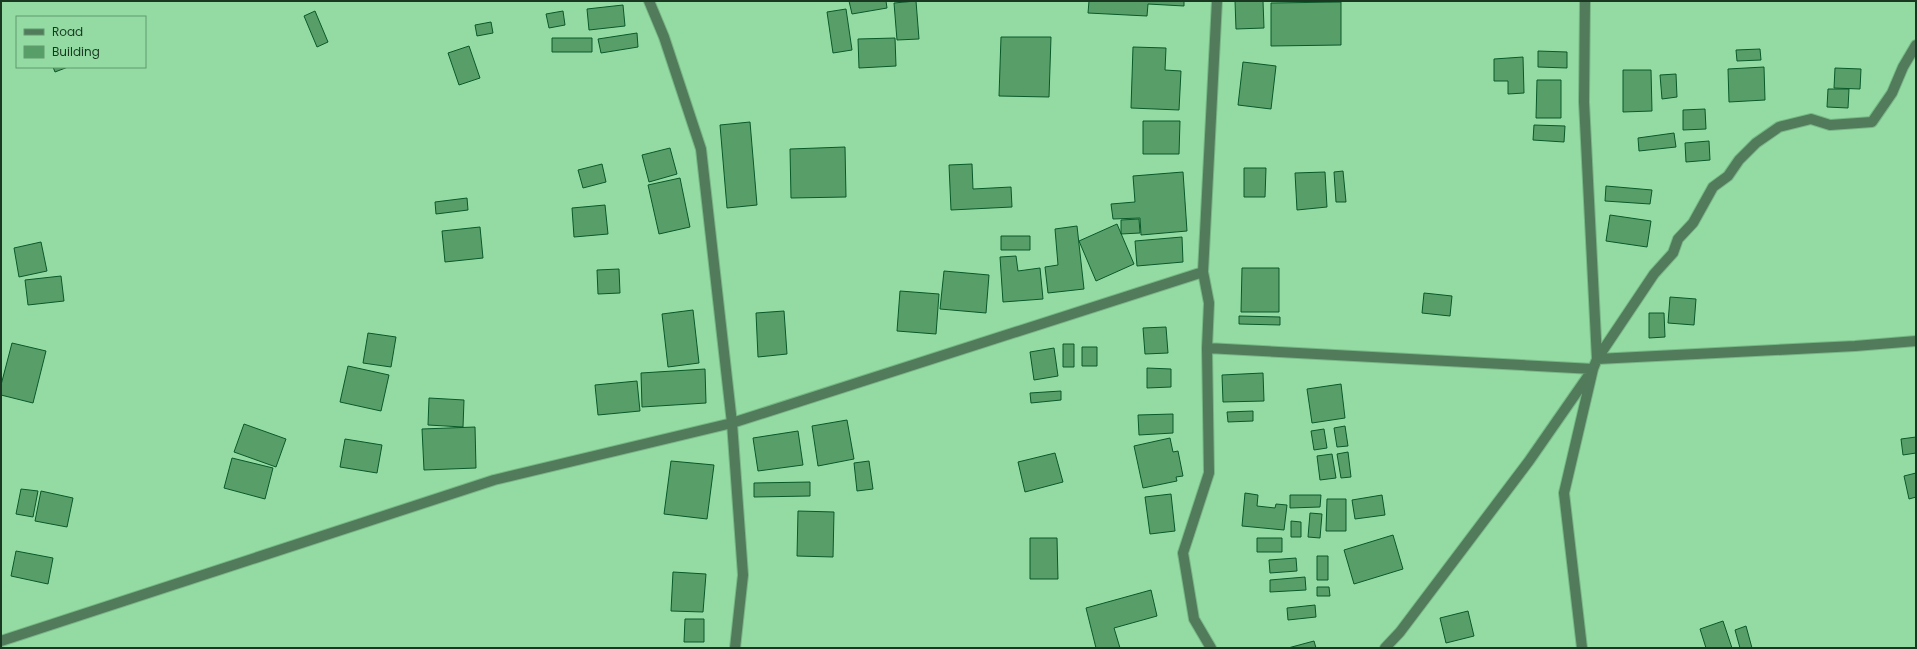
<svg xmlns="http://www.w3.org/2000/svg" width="1917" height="649" font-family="Poppins,sans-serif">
<rect width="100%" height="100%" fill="#93dba3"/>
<path fill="#589e69" stroke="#0a5929" d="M849 1H886L887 8 852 14Z
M916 1 919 39 897 40 894 3Z
M1089 1H1184V6L1148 4 1147 16 1088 13Z
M1235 1H1263L1264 28 1236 29Z
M1341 2V45L1271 46V3Z
M623 5 625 26 589 30 587 9Z
M846 9 852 50 833 53 827 12Z
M315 11 328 42 317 47 304 16Z
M563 11 565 25 549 28 546 14Z
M491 22 493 33 477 36 475 25Z
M637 33 638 47 601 53 598 39Z
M1001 37H1051L1049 97 999 96Z
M552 38H592V52H552Z
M895 38 896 66 859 68 858 39Z
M469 46 480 78 459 85 448 53Z
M1133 47 1166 48 1165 70 1181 71 1179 110 1131 108Z
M1760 49 1761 60 1737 61 1736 50Z
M1538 51 1567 52V68L1538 67Z
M1523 57 1524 93 1508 94V81H1494V59Z
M1243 62 1276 66 1271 109 1238 105Z
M53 67H68L55 72Z
M1764 67 1765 100 1729 102 1728 69Z
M1835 68 1861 69 1860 89 1834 88Z
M1623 70H1651L1652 111 1623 112Z
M1676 74 1677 97 1662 99 1660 75Z
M1537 80H1561V118H1536Z
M1828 89H1849L1848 108 1827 107Z
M1705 109 1706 129 1683 130V110Z
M1143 121H1180L1179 154H1143Z
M750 122 757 205 727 208 720 125Z
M1534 125 1565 126 1564 142 1533 140Z
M1674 133 1676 147 1639 151 1638 138Z
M1709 141 1710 160 1686 162 1685 143Z
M845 147 846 197 791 198 790 149Z
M670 148 677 174 649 182 642 155Z
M602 164 606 182 583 188 578 170Z
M972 164 973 189 1011 187 1012 207 951 210 949 165Z
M1244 168H1266L1265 197H1244Z
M1343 171 1346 202H1336L1334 172Z
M1183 172 1187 231 1141 235 1140 218 1113 219 1111 204 1135 202 1133 176Z
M1325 172 1327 207 1297 210 1295 173Z
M680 178 690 227 659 234 648 185Z
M1606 186 1652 190 1650 204 1605 201Z
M467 198 468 210 436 214 435 202Z
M605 205 608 234 574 237 572 208Z
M1610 215 1651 221 1647 247 1606 241Z
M1139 219 1140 233 1121 234V220Z
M1117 224 1134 264 1096 281 1079 241Z
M1077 226 1084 289 1048 293 1045 267 1058 265 1055 229Z
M480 227 483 258 445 262 442 231Z
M1001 236H1030V250H1001Z
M1182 237 1183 262 1137 266 1135 241Z
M41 242 47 271 19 277 14 248Z
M1016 256 1018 271 1040 268 1043 299 1003 302 1000 257Z
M1242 268H1279V312H1241Z
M619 269 620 293 598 294 597 270Z
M944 271 989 275 986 313 940 309Z
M61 276 64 301 28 305 25 280Z
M900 291 939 294 936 334 897 331Z
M1424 293 1452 296 1450 316 1422 313Z
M1670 297 1696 299 1694 325 1668 323Z
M693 310 699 363 668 367 662 314Z
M784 311 787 354 758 357 756 313Z
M1649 313H1664L1665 337 1649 338Z
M1239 316 1280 317V325L1239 324Z
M1166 327 1168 353 1145 354 1143 328Z
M368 333 396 337 391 367 363 363Z
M12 343 46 351 33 403 1 395V385Z
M1063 344H1074V367H1063Z
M1082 347H1097V366H1082Z
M1054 348 1058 376 1034 380 1030 352Z
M348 366 389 375 381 411 340 402Z
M1147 368 1171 369V387L1147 388Z
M705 369 706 403 642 407 641 373Z
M1263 373 1264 401 1223 402 1222 375Z
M637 381 640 411 598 415 595 385Z
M1341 384 1345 418 1312 423 1307 389Z
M1061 391V400L1031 403 1030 393Z
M429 398 464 400 463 427 428 425Z
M1253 411V421L1228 422 1227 412Z
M1173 414V433L1139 435 1138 415Z
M847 420 854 459 818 466 812 426Z
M244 424 286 439 276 467 234 452Z
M1345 426 1348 446 1337 447 1334 428Z
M475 427 476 468 424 470 422 429Z
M1324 429 1327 448 1314 450 1311 431Z
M798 431 803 465 758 471 753 438Z
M1916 437V453L1903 455 1901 439Z
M1170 438 1173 452 1178 451 1183 476 1176 477 1177 481 1143 488 1134 446Z
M345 439 382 445 377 473 340 467Z
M1348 452 1351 477 1341 478 1337 454Z
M1055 453 1063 482 1025 492 1018 462Z
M1332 454 1336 478 1320 480 1317 456Z
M232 458 273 468 265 499 224 488Z
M671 461 714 465 707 519 664 514Z
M869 461 873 489 857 491 854 463Z
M1916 473V497L1909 499 1904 476Z
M810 482V496L754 497V483Z
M21 489 38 491 33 517 16 514Z
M41 491 73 498 67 527 35 521Z
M1245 493 1258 495 1257 506 1275 508 1276 504 1287 505 1284 530 1242 526Z
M1171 494 1175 531 1150 534 1145 497Z
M1290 495H1321L1320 507 1290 508Z
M1382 495 1385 515 1355 519 1352 500Z
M1327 499H1346V531H1326Z
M798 511 834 512 833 557 797 556Z
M1310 513 1322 514 1320 538 1308 537Z
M1291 521 1301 522V537H1291Z
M1393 535 1403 569 1354 584 1344 550Z
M1030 538H1057L1058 579H1030Z
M1257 538H1282V552H1257Z
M16 551 53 558 48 584 11 576Z
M1317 556H1328V580H1317Z
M1296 558 1297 571 1270 573 1269 560Z
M673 572 706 574 703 612 671 611Z
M1305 577 1306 590 1270 592V580Z
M1317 587H1329L1330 596H1317Z
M1151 590 1157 616 1114 628 1120 648H1096L1086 608Z
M1315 605 1316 617 1288 620 1287 608Z
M1468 611 1474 636 1446 643 1440 618Z
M685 619H704V642H684Z
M1723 621 1732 648H1706L1700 629Z
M1746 626 1752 648H1740L1735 630Z
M1314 641 1316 648H1288Z"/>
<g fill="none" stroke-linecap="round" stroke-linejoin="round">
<defs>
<path id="minor" d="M649 1 664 37 701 149 732 423 743 575 735 648
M1585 1 1584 102 1597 359
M1207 348 1593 369 1564 493 1582 648
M1597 359 1855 346 1916 341
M1 641 494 480 732 423 1203 272
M1211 648 1194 619 1183 553 1209 473 1207 348 1209 303 1203 272 1217 1
M1385 648 1400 632 1529 461 1593 369 1597 359 1654 274 1673 253 1678 239 1693 223 1713 187 1728 176 1739 160 1756 143 1779 127 1811 119 1830 125 1872 122 1892 93 1903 67 1916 45"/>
</defs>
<use href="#minor" stroke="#78b786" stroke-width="12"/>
<use href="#minor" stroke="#517b5a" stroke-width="10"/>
</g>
<rect width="1917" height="649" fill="none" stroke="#1a3821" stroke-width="4"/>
<rect x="16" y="16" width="130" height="52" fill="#93dba3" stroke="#639a6f"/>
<rect x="24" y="29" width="20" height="6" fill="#517b5a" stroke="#639a6f"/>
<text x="52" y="36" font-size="12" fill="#1a3821">Road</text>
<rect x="24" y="46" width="20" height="12" fill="#589e69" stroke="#639a6f"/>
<text x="52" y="56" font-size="12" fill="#1a3821">Building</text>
</svg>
